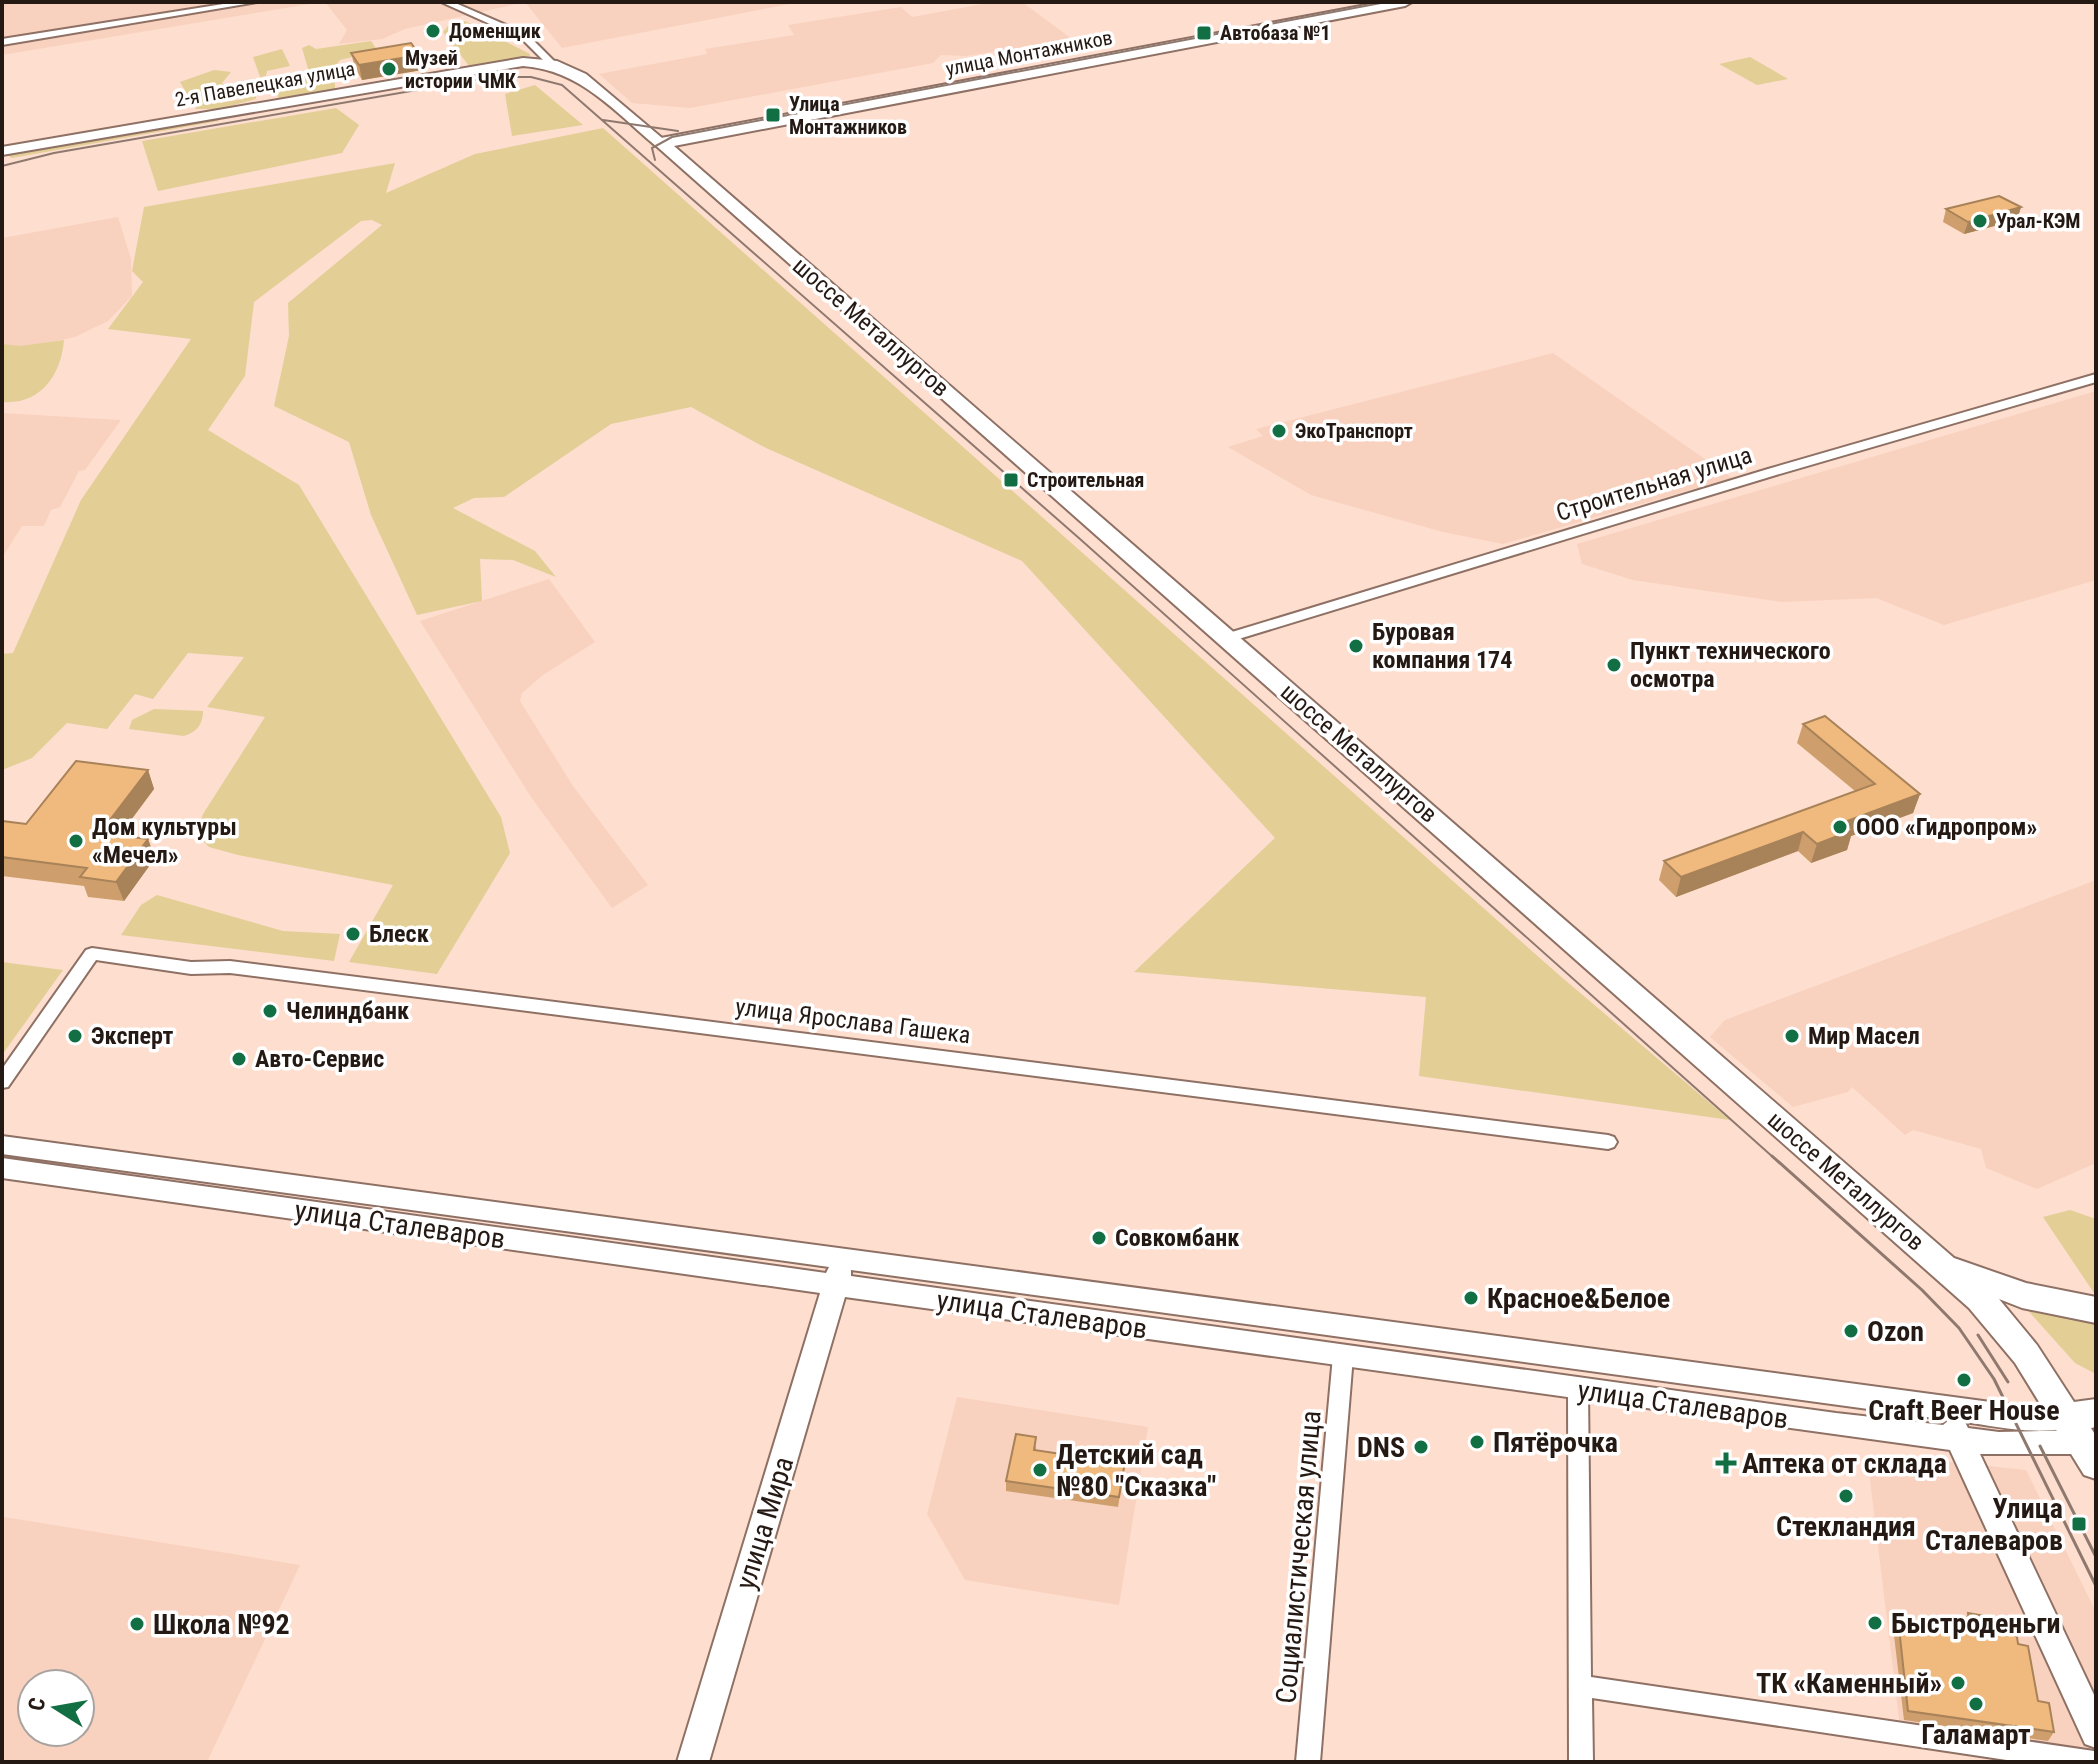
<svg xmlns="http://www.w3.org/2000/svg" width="2098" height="1764" font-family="'Roboto Condensed',sans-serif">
<rect width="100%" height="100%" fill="#fedecf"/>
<path fill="#f9d1bf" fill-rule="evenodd" d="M2 2H322L2 55Z
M325 2H800L562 48 525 2 405 29 382 39 339 44 347 30Z
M994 2H1022L1072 39 966 56 941 55 933 63 690 108 632 103 599 74 707 54 705 49 794 35 788 25 901 7 912 17Z
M118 217 131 259 132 296 108 321 75 337 25 348 2 344V238Z
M1553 353 1732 478 1503 544 1443 532 1311 495 1228 447 1263 436 1256 429Z
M2096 391V580L1944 625 1876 598 1782 602 1633 580 1582 564 1577 544Z
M2 413 121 420 85 470 79 471 60 507 51 510 44 526H22L2 558Z
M549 579 595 642 543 675 522 693 520 701 573 786 648 885 612 908 531 797 420 621Z
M2096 880V1163L2037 1189 1986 1168 1981 1149 1913 1130 1905 1135 1852 1087 1848 1092 1793 1107 1710 1037 1725 1020Z
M957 1397 1148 1427 1119 1605 965 1580 927 1514Z
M1895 1456 2026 1470 2096 1612V1753L2050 1752 1900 1727 1868 1463Z
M4 1517 300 1565 207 1762H2ZM32 1684H80V1732H32Z"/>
<path fill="#e3ce96" d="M465 21 530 54V56L469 66 443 32 448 26Z
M371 41 378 51 340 60 335 66V90L279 98 268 84 309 72 302 48 309 45 316 49Z
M282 49 290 66 267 71 266 76 260 77 253 57Z
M1750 57 1788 79 1757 85 1719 64Z
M214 70 231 72 222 83 233 92 219 99 218 103 244 99 249 92H256V99L220 109H195L200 102 187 94 180 82Z
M535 85 583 125 512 136 505 94Z
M336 108 359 125 342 153 158 191 142 141Z
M216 117 219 121 12 158 7 155Z
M603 128 1559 975 1730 1120 1419 1076 1426 997 1134 972 1275 838 1022 561 766 448 691 407 611 424 504 497 474 498 453 508 535 551 556 577 513 560 480 559 482 601 417 615 371 515 349 442 274 406 289 336 288 303 382 225 372 220 361 221 254 302 245 376 208 430 299 485 501 817 510 853 437 974 349 962 393 885 238 855 209 847 196 834 203 814 265 717 207 707 244 657 188 653 153 699 135 694 107 729 67 723 32 758 2 770V654L13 653 81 500 191 339 108 329 143 282 132 271 144 207 395 163 386 193 475 154Z
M64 340C61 375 41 405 2 402V344L21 346Z
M154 709 203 711C203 724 197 732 184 736L129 729 132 720Z
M157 895 283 931 340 934 334 961 121 935 141 905Z
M2 962 63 970 2 1055Z
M2070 1210 2096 1219V1296L2043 1217Z
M2023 1305 2096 1321V1374L2075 1363Z"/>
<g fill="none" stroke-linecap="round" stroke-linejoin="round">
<defs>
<path id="street" d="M236 2H257L2 45V39Z
M441 2H453L527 34 557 64 549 66 521 38Z
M2096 374V382L1776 475 1232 641 1227 642 1220 638 1222 635 1768 469Z
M92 948 191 962 230 961 1608 1135 1614 1137 1617 1142 1614 1147 1608 1149 230 973 191 974 96 960 8 1087 2 1088V1069L86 950Z
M1343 1348 1350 1350 1353 1356 1320 1762H1296L1333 1356 1336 1350Z
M1578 1381 1585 1383 1588 1389 1591 1677 2094 1751 2096 1762H2020L1592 1698 1593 1762H1569L1568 1389 1571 1383Z"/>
<path id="secondary" d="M523 58 557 61 586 74 668 143 656 146C614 111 580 70 523 66L2 155V147Z
M2 1136 2013 1405H2067L2077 1409 2081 1417 2077 1425C2044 1437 1999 1427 1965 1422L1968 1428 1999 1432 2083 1430 2093 1433 2096 1440 2093 1451 2083 1454H1980L2096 1699V1748L2085 1744 1950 1450 845 1297 709 1762H677L820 1293 2 1178V1158L826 1273 829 1267 2 1154ZM851 1270 1949 1420 1943 1425 1836 1413 851 1276Z"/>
<path id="primary" d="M1382 2H1412L1405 6 674 146 1954 1258 2026 1283 2096 1297V1323L2022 1308 1999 1299 2037 1345 2074 1402 2096 1399V1427L2091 1428 2096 1436V1479L2084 1475 2015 1363 1969 1308 653 143 661 138Z"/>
</defs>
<use href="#street" stroke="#8e7164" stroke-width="4"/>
<use href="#secondary" stroke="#8e7164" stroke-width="4"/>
<use href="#primary" stroke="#8e7164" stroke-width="4"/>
<use href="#street" fill="#fff" fill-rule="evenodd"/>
<use href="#secondary" fill="#fff" fill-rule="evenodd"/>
<use href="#primary" fill="#fff" fill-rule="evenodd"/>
<path stroke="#8f796f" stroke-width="2" d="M603 120 678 131
M655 160 652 148 672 137 1386 2
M2 166 54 153 492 77H531L562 85 1080 539 1774 1158"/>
<path stroke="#8f796f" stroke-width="3" d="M1772 1156 1922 1290 1959 1328 1994 1379 2096 1586
M1978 1335 2008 1382
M2040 1446 2096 1557"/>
</g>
<path fill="#ce9f6c" d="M351 53 422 70 362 80 355 68Z
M2021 207 2017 220 1964 234 1943 222 1946 209Z
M1803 724 1920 794 1913 813 1851 836 1847 850 1811 863 1798 851 1676 897 1659 880 1664 861 1855 791 1797 743Z
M148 770 154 789 120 835 148 839 155 858 124 901 88 897 84 886 2 876V821L26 824Z
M1036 1446V1450L1102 1460 1127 1450 1118 1507 1006 1491V1481Z
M1968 1613 1992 1624 2018 1644 2038 1701 2054 1732 2048 1741 1904 1720 1893 1627 1898 1618 1964 1628 1963 1623Z"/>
<path fill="#a88258" d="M420 55 422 70 362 80 359 65Z
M2021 207 2017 220 1964 234 1968 222Z
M148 770 154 789 107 852 100 833Z
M1920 794 1913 813 1851 836 1847 850 1811 863 1817 844 1844 822Z
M1803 832 1798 851 1676 897 1681 877Z
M148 839 155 858 124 901 116 882Z"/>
<path fill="#f0b97e" stroke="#a88258" stroke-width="2" d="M411 43 420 55 359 65 351 53Z
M1999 196 2021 207 1968 222 1946 209Z
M1825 716 1920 794 1844 822 1853 830 1817 844 1803 832 1681 877 1664 861 1875 784 1803 724Z
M76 761 148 770 100 833 148 839 116 882 80 877 87 868 2 857V821L26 824Z
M1016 1434 1036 1437 1034 1450 1102 1460 1104 1447 1127 1450 1119 1497 1006 1481Z
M1968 1613 1991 1617 1992 1624 2002 1625 2017 1637 2018 1644 2028 1646 2038 1701 2049 1703 2054 1732 1908 1711 1898 1618 1971 1629Z"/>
<g fill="#116f43" stroke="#fff" stroke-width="3">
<circle cx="433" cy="31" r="8"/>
<rect x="1196" y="25" width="16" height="16" rx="4"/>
<circle cx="389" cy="69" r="8"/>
<rect x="765" y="107" width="16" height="16" rx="4"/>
<circle cx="1980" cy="221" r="8"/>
<circle cx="1279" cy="431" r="8"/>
<rect x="1003" y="472" width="16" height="16" rx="4"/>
<circle cx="1356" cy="646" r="8"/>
<circle cx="1614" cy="665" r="8"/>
<circle cx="1840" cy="827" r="8"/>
<circle cx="76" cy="841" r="8"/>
<circle cx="353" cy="934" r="8"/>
<circle cx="270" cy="1011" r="8"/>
<circle cx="75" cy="1036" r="8"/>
<circle cx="1792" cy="1036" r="8"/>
<circle cx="239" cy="1059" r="8"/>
<circle cx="1099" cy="1238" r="8"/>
<circle cx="1471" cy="1298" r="8"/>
<circle cx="1851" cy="1331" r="8"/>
<circle cx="1964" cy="1380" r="8"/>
<circle cx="1477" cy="1442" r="8"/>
<circle cx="1421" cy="1447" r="8"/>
<path d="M1722 1451h8v8h8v8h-8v8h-8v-8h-8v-8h8z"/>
<circle cx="1040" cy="1470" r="8"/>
<circle cx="1846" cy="1496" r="8"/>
<rect x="2071" y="1516" width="16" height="16" rx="4"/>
<circle cx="1875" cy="1623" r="8"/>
<circle cx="137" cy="1624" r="8"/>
<circle cx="1958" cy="1683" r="8"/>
<circle cx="1976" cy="1704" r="8"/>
</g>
<g text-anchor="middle" stroke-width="7" stroke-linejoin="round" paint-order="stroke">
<g font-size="20" font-weight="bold" fill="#251914" stroke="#fff" text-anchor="start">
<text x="449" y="38">Доменщик</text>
<text x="1220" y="40">Автобаза №1</text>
<text x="405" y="65">Музей<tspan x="405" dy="23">истории ЧМК</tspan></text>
<text x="789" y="111">Улица<tspan x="789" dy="23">Монтажников</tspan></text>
<text x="1996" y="228">Урал-КЭМ</text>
<text x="1295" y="438">ЭкоТранспорт</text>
<text x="1027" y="487">Строительная</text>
</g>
<g font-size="20" fill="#251914" stroke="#fff">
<text transform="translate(1029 53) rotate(-11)" y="7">улица Монтажников</text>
<text transform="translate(265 84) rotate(-10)" y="7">2-я Павелецкая улица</text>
</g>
<g font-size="24" fill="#251914" stroke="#fff">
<text transform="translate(871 327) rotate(41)" y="8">шоссе Металлургов</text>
<text transform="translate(1654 484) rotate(-17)" y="8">Строительная улица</text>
<text transform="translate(1359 753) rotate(41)" y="8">шоссе Металлургов</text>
<text transform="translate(853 1021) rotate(7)" y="8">улица Ярослава Гашека</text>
<text transform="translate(1846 1181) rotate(41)" y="8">шоссе Металлургов</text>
</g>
<g font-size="24" font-weight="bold" fill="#251914" stroke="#fff" text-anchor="start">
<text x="1372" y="640">Буровая<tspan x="1372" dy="28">компания 174</tspan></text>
<text x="1630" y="659">Пункт технического<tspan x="1630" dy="28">осмотра</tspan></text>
<text x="92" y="835">Дом культуры<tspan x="92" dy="28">«Мечел»</tspan></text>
<text x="1856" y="835">ООО «Гидропром»</text>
<text x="369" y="942">Блеск</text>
<text x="286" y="1019">Челиндбанк</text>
<text x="91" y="1044">Эксперт</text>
<text x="1808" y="1044">Мир Масел</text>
<text x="255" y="1067">Авто-Сервис</text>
<text x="1115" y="1246">Совкомбанк</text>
</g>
<g font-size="28" fill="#251914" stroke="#fff">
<text transform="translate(400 1224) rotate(8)" y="10">улица Сталеваров</text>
<text transform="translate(1042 1314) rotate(8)" y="10">улица Сталеваров</text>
<text transform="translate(1683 1404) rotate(8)" y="10">улица Сталеваров</text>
<text transform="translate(764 1523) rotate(-73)" y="10">улица Мира</text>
<text transform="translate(1298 1557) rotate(-85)" y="10">Социалистическая улица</text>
</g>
<g font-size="28" font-weight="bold" fill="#251914" stroke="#fff" text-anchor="start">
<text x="1487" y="1308">Красное&amp;Белое</text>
<text x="1867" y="1341">Ozon</text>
<text x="1964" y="1420" text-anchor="middle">Craft Beer House</text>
<text x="1493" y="1452">Пятёрочка</text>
<text x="1405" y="1457" text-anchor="end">DNS</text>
<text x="1056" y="1464">Детский сад<tspan x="1056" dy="32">№80 "Сказка"</tspan></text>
<text x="1742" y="1473">Аптека от склада</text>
<text x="2063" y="1518" text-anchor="end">Улица<tspan x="2063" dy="32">Сталеваров</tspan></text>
<text x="1846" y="1536" text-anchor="middle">Стекландия</text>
<text x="1891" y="1633">Быстроденьги</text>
<text x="153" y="1634">Школа №92</text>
<text x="1942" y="1693" text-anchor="end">ТК «Каменный»</text>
<text x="1976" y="1744" text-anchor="middle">Галамарт</text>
</g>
</g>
<rect width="2098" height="1764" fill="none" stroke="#251914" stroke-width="8"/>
<g transform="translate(56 1708) rotate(281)"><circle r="38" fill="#ffffff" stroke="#a8a3a1" stroke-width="2"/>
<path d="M0-6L14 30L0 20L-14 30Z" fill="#116f43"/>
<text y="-12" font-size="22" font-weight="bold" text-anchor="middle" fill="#251914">С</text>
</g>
</svg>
